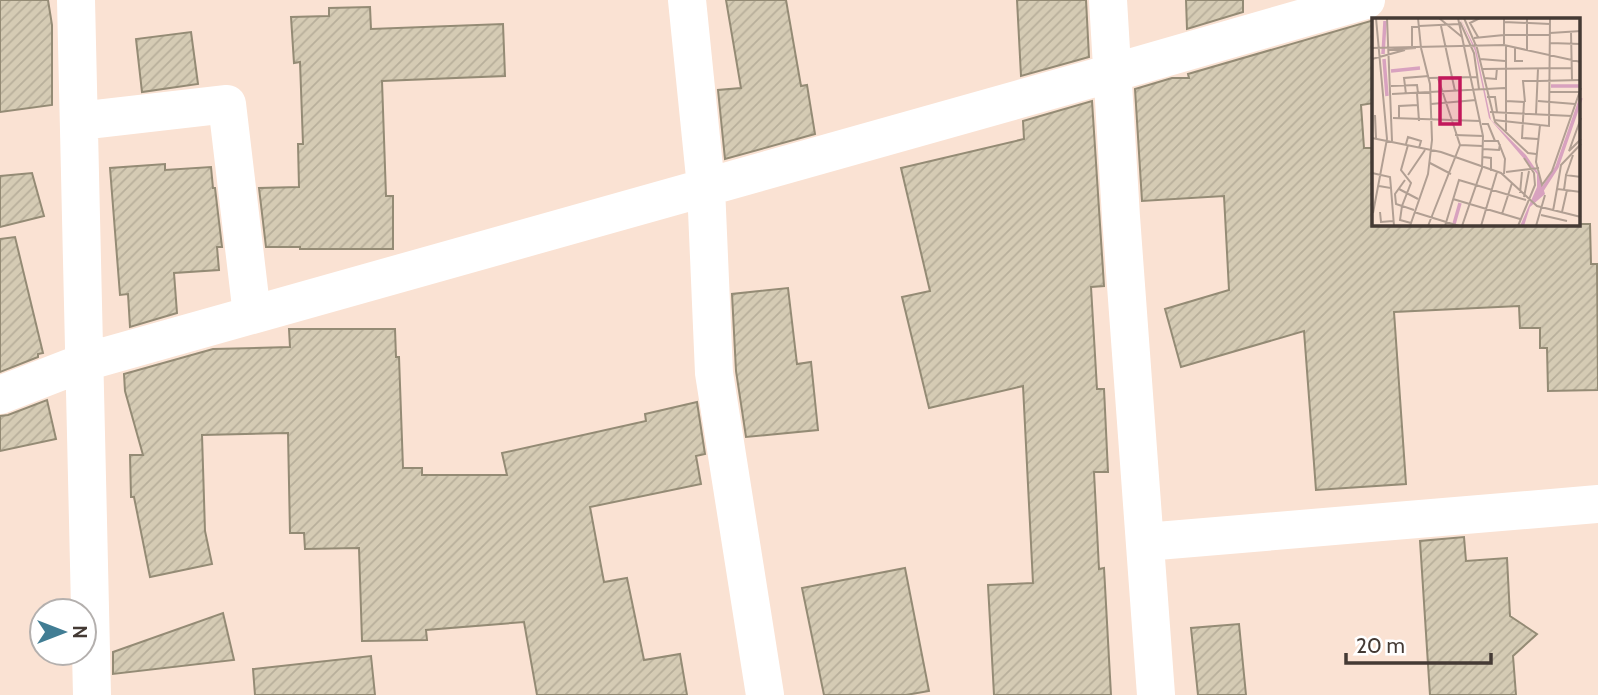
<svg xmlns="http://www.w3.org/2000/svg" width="1598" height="695" font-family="Cabin,sans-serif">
<defs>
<pattern id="building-hatch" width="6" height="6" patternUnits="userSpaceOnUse" patternTransform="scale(1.75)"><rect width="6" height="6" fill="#d5cbb4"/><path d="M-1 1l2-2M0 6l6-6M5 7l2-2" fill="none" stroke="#b8af9b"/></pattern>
</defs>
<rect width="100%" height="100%" fill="#fae2d3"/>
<path fill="url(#building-hatch)" stroke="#948b75" stroke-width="2" d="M0 0H48L52 25V105L0 112Z
M726 0H786L801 86 807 85 815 134 725 159 718 90 741 88Z
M1017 0H1086L1089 57 1021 76Z
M1186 0H1243V12L1187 29Z
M370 7 371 29 503 24 505 76 382 81 386 196H393V249H300V247H266L259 188 299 187 298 144H303L300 62 294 63 291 17 329 16V8Z
M1374 20V103L1361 105 1364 148H1374V224H1590L1591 264H1597L1598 390 1548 391 1547 348H1540V328H1520L1519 306 1394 312 1406 484 1316 490 1304 331 1181 367 1165 309 1229 290 1224 196 1142 201 1135 89 1172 78H1189L1188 74Z
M191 32 198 84 142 92 136 39Z
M1092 101 1104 286 1091 287 1097 389H1104L1108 472H1094L1099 569 1104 568 1111 695H994L988 585 1033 583 1023 386 929 408 902 297 930 291 901 168 1024 139 1023 121Z
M165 164V170L211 167 213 188H215L222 247H217L219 270 174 273 177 313 130 327 128 294 120 295 110 168Z
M32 173 44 216 0 227V176Z
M15 237 43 353 38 354V357L0 372V239Z
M788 288 797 364 811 362 818 430 746 437 736 371 732 294Z
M289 329H395L396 357H399L403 468H422V475H507L502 453 646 421 645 414 697 402 705 454 696 456 701 484 590 507 604 582 627 578 644 660 680 654 687 695H537L524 622 426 630 427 640 362 641 359 548 305 549 304 533H290L288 433 202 435 205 531 212 564 150 577 134 497H131L130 455H143L125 391 124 374 213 349 290 347Z
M47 400 56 439 0 451V416L8 415Z
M1464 537 1466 561 1507 558 1510 616 1537 634 1513 656 1516 695H1430L1420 541Z
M905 568 929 691 906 695H824L802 588Z
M223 613 234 660 113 674V652Z
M1239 624 1246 695H1198L1191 628Z
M371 656 375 695H255L253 669Z"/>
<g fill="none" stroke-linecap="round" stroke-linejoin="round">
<path stroke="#fff" stroke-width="38" d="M76 0 92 695
M687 0 706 187 714 373 765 695
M1108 0 1121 217 1156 695
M79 121 227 104 252 315
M0 395 85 362 1112 73 1366 0
M1145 542 1598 504"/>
</g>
<g transform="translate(1372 18)">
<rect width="208" height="208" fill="#fae2d3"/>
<path d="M88 0 104 31 119 102 154 137 167 156 173 176 158 189 152 208H148L165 169V156L117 100 103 33Z" fill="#d8a2bf"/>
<path fill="none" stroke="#d8a2bf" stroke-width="3.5" d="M11 36 13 3M12 41 15 78M19 53 48 50M179 68H209M167 177 185 149 209 80M82 206 88 185"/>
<path fill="none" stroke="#b19f93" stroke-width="2" d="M15 0 20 123M46 0 49 30M67 0 90 19M86 0 111 118 110 150 90 208M92 0 105 30 123 104 156 135 164 136M132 0V26M155 0V32M178 0 177 108 168 107 164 144 170 167 180 153 209 70M88 4 102 35 107 71M132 4 178 6M47 8 87 6M69 8 83 73M199 14 200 62M178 15 209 13M132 17H178M106 19 98 5 108 0M102 20 132 17M178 25 209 26M40 28V9H47M134 28V113M0 30 132 27 209 44M143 30V43H151M16 32 44 30M0 41 33 32M108 41 133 43M111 51 200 50M57 60 106 59M112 60 124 61 125 50M167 63 209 62M19 68 45 67 46 75M178 74H207M45 75 47 103M20 76 133 70M34 76 32 60 57 58M115 79H123L125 94M134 83 152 84 150 120 166 121M166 83 203 86M153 84 151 63H167M59 86 104 82M118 94 200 98M164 96 166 51M3 97 4 120M21 100 108 103M209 100 197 133 209 121M27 101V88L46 87M122 102 168 107M110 106H116L123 123M83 117 111 118M0 120 69 134 129 155 165 188 209 199M112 123H126L133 141 132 156M34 126 36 119 49 123 47 130M209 126 189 147 185 171 209 174M36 127 29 152 39 165 30 188 42 192M88 127 110 128M111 131 127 132 128 126M111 139 119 140V153M58 145 79 156M134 154 167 150M0 155 18 159 19 170M36 157 53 132M194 157 201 137M33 162 23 176 24 186 30 188 28 202 39 205M7 168 19 170 22 208M27 171 46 181M192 172 194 157 209 159M148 175 150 154M152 179 157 153M81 181 148 201M181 193 185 171M8 194 9 204 21 203M42 194 87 208M190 194 195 172M1 195 15 121 4 0M130 196 140 165M169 197 195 203M38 208 56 156 60 122 58 66 49 30M56 208 88 127 66 60M73 208 87 162 154 182M109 208 125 154M146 208 163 167 162 155 152 140M164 208 173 177"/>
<path fill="#c2185b" fill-opacity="0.15" stroke="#c2185b" stroke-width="3.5" d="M68 60H88V106H68Z"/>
<rect width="208" height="208" fill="none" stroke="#443a34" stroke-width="3.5"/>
</g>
<g transform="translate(63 632) rotate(90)"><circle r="33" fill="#ffffff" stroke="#b4b0ae" stroke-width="2"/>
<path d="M0-5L12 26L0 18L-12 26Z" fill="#417d94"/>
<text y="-10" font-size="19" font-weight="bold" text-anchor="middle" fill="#443a34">N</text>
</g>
<path d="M1346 653v10h145v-10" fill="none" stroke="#443a34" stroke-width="3.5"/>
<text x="1356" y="653" font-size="21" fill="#443a34" stroke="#ffffff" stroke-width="5" paint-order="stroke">20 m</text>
</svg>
